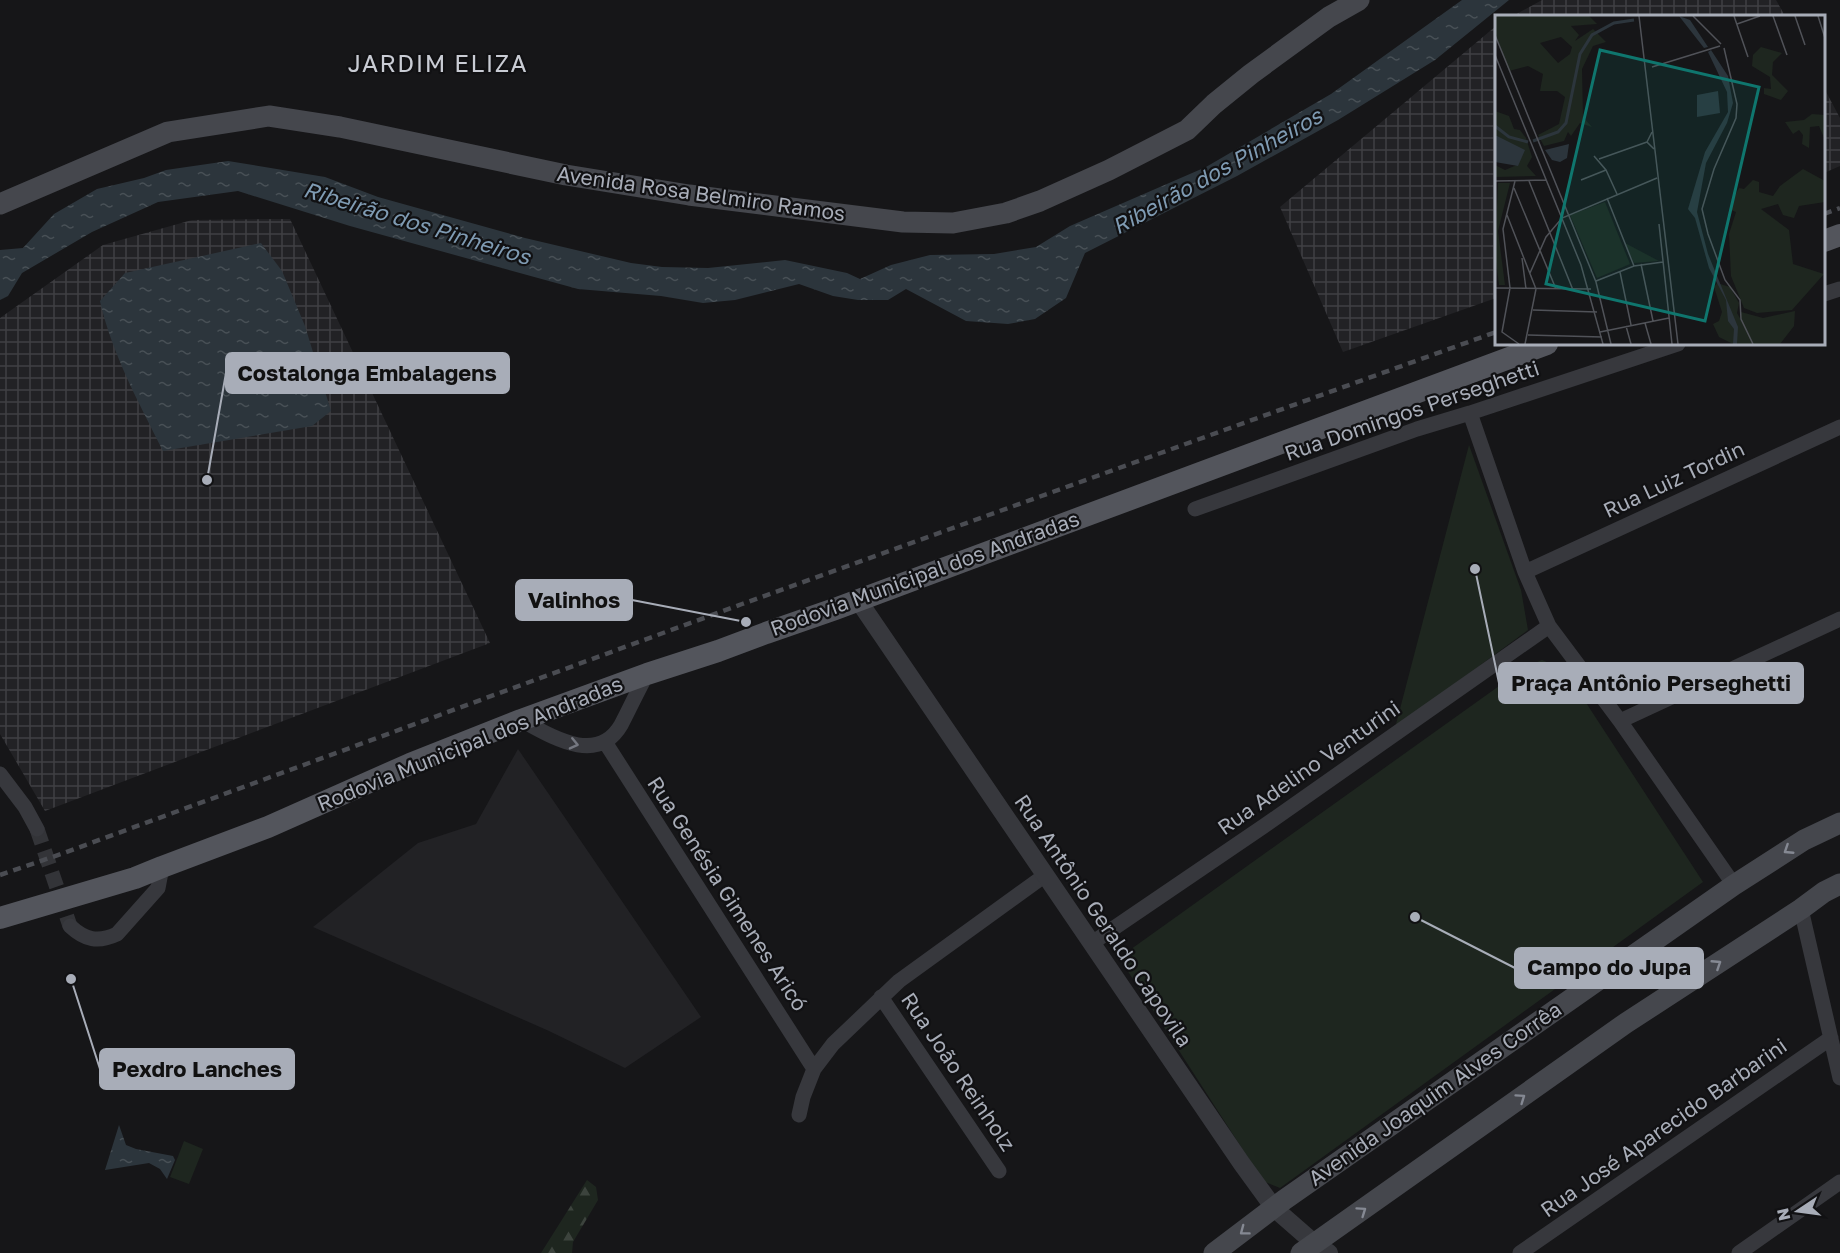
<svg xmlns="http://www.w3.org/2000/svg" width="1840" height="1253" font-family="'Golos Text',sans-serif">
<defs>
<pattern id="industrial-grid" width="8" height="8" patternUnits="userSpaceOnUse" patternTransform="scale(1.5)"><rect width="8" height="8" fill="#222225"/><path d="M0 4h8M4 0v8" fill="none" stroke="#3f3f43"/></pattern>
<pattern id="forest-firs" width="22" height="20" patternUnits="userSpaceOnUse" patternTransform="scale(1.5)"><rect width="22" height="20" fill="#1e261f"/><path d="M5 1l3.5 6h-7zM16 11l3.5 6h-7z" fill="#3c433d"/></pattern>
<pattern id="water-ripples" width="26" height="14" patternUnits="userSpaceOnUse" patternTransform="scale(1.5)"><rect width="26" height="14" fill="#2c353c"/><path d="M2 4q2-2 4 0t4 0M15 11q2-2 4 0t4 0" fill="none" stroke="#485056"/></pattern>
</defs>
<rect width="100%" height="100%" fill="#161618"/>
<path fill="#222225" d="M518 749 701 1017 625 1068 549 1031 313 927 418 843 476 824Z"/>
<path fill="url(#industrial-grid)" d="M1542 0H1776L1785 16H1513Z
M1496 26V298L1343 352 1280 207Z
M1824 88 1840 118V166L1824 173Z
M290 219 490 643 45 811 0 734V318L103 245 192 220Z"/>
<path fill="#1e261f" d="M1469 445 1521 590 1528 630 1395 728Z
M1542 660 1564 669 1703 882 1280 1188 1263 1181 1127 970V952L1527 666Z
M184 1141 203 1149 189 1184 170 1177Z"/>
<path fill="url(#forest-firs)" d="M587 1180 596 1187 598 1200 573 1242 572 1253H541Z"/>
<path fill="url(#water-ripples)" d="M1462 0H1509L1435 60 1338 120 1237 176 1085 253 1066 298 1035 319 1008 324 966 321 906 289 888 300H858L833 296 799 284 735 300 703 303 661 296 578 289 350 226 238 191 158 202 92 232 22 273 8 296 0 300V250L23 248 54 214 97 189 144 178 166 170 228 161 325 177 378 197 525 238 631 263 662 267 708 268 785 260 847 273 860 279 891 265 930 255 994 254 1036 247 1070 226 1206 167 1331 94Z
M261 243 282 271 305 326 331 411 312 426 163 451C139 403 112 354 100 301L125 273Z
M119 1125 126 1145 136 1149 173 1156 175 1160 167 1179 160 1169 149 1163 105 1170Z"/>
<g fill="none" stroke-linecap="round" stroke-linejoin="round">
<path stroke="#333438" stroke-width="15" stroke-dasharray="15 8" stroke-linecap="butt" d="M37 829 70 926"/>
<path stroke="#37383d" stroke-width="15" d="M1824 294 1840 289
M1470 413 1525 572 1549 626 1620 721 1734 885
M1195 509 1417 429 1470 413 1678 344
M1525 572 1840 427
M521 720C551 736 597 766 621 725 630 708 638 690 647 674
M1620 721 1840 619
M605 742 814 1069
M0 774 25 807 37 829
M1801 909 1840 1078
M70 926C85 940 98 943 117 934L158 888 162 867
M1092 943 1264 826 1549 626
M881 997 999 1171
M799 1115 803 1097 814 1069 833 1044 899 981 1044 876
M1520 1253 1831 1038
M1739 1253 1840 1182"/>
<path stroke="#37383d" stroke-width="18" d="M858 600 1242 1164 1274 1208 1314 1243 1329 1253"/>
<path stroke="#45474d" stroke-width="21" d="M0 204 168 132 269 116 340 127 566 175 689 195 903 222 953 223 1006 213 1040 201 1109 170 1187 130 1214 104 1251 74 1329 17 1359 0
M1214 1253 1284 1200 1734 885 1804 840 1840 823
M1301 1253 1626 1023 1801 909 1824 892 1840 884"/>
<path stroke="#53555c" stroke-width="22" d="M1824 241 1840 235
M0 918 135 878 162 867 268 827 410 764 521 720 647 674 718 651 766 633 835 609 1547 344"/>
<path stroke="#4a4c52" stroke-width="4.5" stroke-dasharray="8 6" stroke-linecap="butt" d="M1824 214 1840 208
M0 875 61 854 742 604 1496 332"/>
</g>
<defs><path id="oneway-chevron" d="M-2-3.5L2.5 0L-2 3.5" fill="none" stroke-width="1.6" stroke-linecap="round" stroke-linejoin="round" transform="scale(1.5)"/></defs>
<use stroke="#757881" href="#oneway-chevron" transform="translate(574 744) rotate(13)"/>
<g stroke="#858993">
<use href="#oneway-chevron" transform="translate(1788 850) rotate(147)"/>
<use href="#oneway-chevron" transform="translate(1717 964) rotate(-33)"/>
<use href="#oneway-chevron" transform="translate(1521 1098) rotate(-35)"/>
<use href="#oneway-chevron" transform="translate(1362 1211) rotate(-35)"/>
<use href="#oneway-chevron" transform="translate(1244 1231) rotate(143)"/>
</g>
<g text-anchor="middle" stroke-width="4.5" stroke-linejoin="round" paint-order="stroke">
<g font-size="21" fill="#a8adb8" stroke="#111113">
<text transform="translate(701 194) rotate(8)" y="7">Avenida Rosa Belmiro Ramos</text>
<text transform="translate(1412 411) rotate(-19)" y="7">Rua Domingos Perseghetti</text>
<text transform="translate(1674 480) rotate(-25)" y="7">Rua Luiz Tordin</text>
<text transform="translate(925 574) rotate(-20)" y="7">Rodovia Municipal dos Andradas</text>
<text transform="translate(470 744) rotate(-22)" y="7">Rodovia Municipal dos Andradas</text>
<text transform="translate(1309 768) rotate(-35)" y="7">Rua Adelino Venturini</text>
<text transform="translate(727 894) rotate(57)" y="7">Rua Genésia Gimenes Aricó</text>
<text transform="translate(1103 921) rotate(56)" y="7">Rua Antônio Geraldo Capovila</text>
<text transform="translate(958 1072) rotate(56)" y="7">Rua João Reinholz</text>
<text transform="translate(1435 1094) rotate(-35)" y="7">Avenida Joaquim Alves Corrêa</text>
<text transform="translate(1664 1128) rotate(-35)" y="7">Rua José Aparecido Barbarini</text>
</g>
<g font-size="22" font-style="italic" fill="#7f9bb3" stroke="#111113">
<text transform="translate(1217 171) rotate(-29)" y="8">Ribeirão dos Pinheiros</text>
<text transform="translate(417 223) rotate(17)" y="8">Ribeirão dos Pinheiros</text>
</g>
<g font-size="24" letter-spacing="1.5" fill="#c9ccd4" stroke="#111113">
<text x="438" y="72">JARDIM ELIZA</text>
</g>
</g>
<g transform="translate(1495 15)">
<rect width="330" height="330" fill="#161618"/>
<path d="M3 168H15L3 216 10 270H4L0 239ZM110 187 135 249 102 263 75 200ZM130 228 164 246 139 248Z" fill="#1e261f"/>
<path d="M0 1H94L102 9 76 11 84 20 80 26 98 14 111 27 98 31 87 54 88 102 97 112 85 108 76 121 73 117 69 126 49 131 43 120 64 109 70 82 62 76H45L48 59 33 51 14 56 0 17ZM66 22 77 32 75 39 63 48 45 28ZM266 32 287 38 278 47 277 60 293 76 286 85 269 79V73L276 74 275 62 257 51 258 40ZM0 96 14 101 19 114 25 115 31 123 37 142 32 151 41 161 0 162V150L10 155 22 150 0 119ZM317 99 330 100V125L324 111 315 112 314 133 307 129 308 120 304 115 298 119 290 107 309 105ZM308 154 330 166V187L304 191 299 203 288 200 283 189 266 194 294 215 298 249 329 259 297 295 262 298 249 293 236 261 234 219 241 197 236 195 239 182 244 173 249 174 258 165 264 167V177L278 181 285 171ZM222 268 235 272 244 288 242 298 246 305V297L268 303 300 296 299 311 285 329H238L224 322 218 309 224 306 227 297 219 272Z" fill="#1e261f" fill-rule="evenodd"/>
<path d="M184 1 195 5 213 32 209 33ZM216 35 233 61 238 88 232 108 211 148 202 197 213 239 243 312 242 329H238L239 314 233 306 231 285 214 253 200 203 193 194 210 137 233 97 232 77 213 37ZM223 76 225 98 202 102V80ZM0 120 30 135 23 151 0 147ZM74 129 72 143 65 147 57 145 50 135Z" fill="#2c353c"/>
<path fill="none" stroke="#2c353c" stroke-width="3" d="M0 111 14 122 33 127M38 126 63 117 71 108 85 39 97 20 119 8 139 5"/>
<path fill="none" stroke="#505258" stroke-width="1.5" d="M144 1 183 329M198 1 226 29M239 1 253 42M278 1 292 40M300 1 310 30M323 1 330 23M242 9 265 1M0 20 101 267 116 329M229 33 242 89 241 103 219 154 207 194 213 219 230 265 245 285 246 304 258 329M0 40 86 250 108 329M157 52 225 31M157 117 152 127 159 134M99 141 111 155 122 179M104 144 152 127M86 165 111 155M0 166 51 165M20 166 8 214 15 273 7 317 24 329M34 166 78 275M19 173 61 274M112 183 139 251M12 200 41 274 30 329M164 209 177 329M27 243 31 274M146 249 158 306M125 257 136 310M35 258 51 222 67 203 162 163M101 266 139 251 168 247M0 273 96 274M38 295 102 297M150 308 156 329M131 311 136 329M105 317 174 303M33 320 107 322"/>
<path fill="#0f766e" fill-opacity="0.15" stroke="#0f766e" stroke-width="3" d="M105 35 264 72 210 306 51 269Z"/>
<rect width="330" height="330" fill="none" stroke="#a8adb8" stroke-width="3"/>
</g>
<path fill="none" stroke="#a8adb8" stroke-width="2" d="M207 480L226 373M746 622L632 600M1475 569L1499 683M1415 917L1515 968M71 979L100 1069"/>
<g fill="#a8adb8" stroke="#111113" stroke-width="2">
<circle cx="207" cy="480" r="6"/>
<circle cx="746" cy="622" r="6"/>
<circle cx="1475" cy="569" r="6"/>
<circle cx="1415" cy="917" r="6"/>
<circle cx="71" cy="979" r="6"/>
</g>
<g fill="#a8adb8" stroke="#a8adb8" stroke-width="2">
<rect x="226" y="353" width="283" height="40" rx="6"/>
<rect x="516" y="580" width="116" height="40" rx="6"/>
<rect x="1499" y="663" width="304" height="40" rx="6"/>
<rect x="1515" y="948" width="188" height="40" rx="6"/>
<rect x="100" y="1049" width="194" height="40" rx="6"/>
</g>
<g font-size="22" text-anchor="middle" font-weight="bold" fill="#111">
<text x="367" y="381">Costalonga Embalagens</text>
<text x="574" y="608">Valinhos</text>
<text x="1651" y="691">Praça Antônio Perseghetti</text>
<text x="1609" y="975">Campo do Jupa</text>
<text x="197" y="1077">Pexdro Lanches</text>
</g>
<g transform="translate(1798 1211) rotate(257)" stroke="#111113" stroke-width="4.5" paint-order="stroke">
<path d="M0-4.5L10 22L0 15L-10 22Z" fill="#a8adb8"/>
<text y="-9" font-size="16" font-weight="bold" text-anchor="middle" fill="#a8adb8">N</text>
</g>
</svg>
